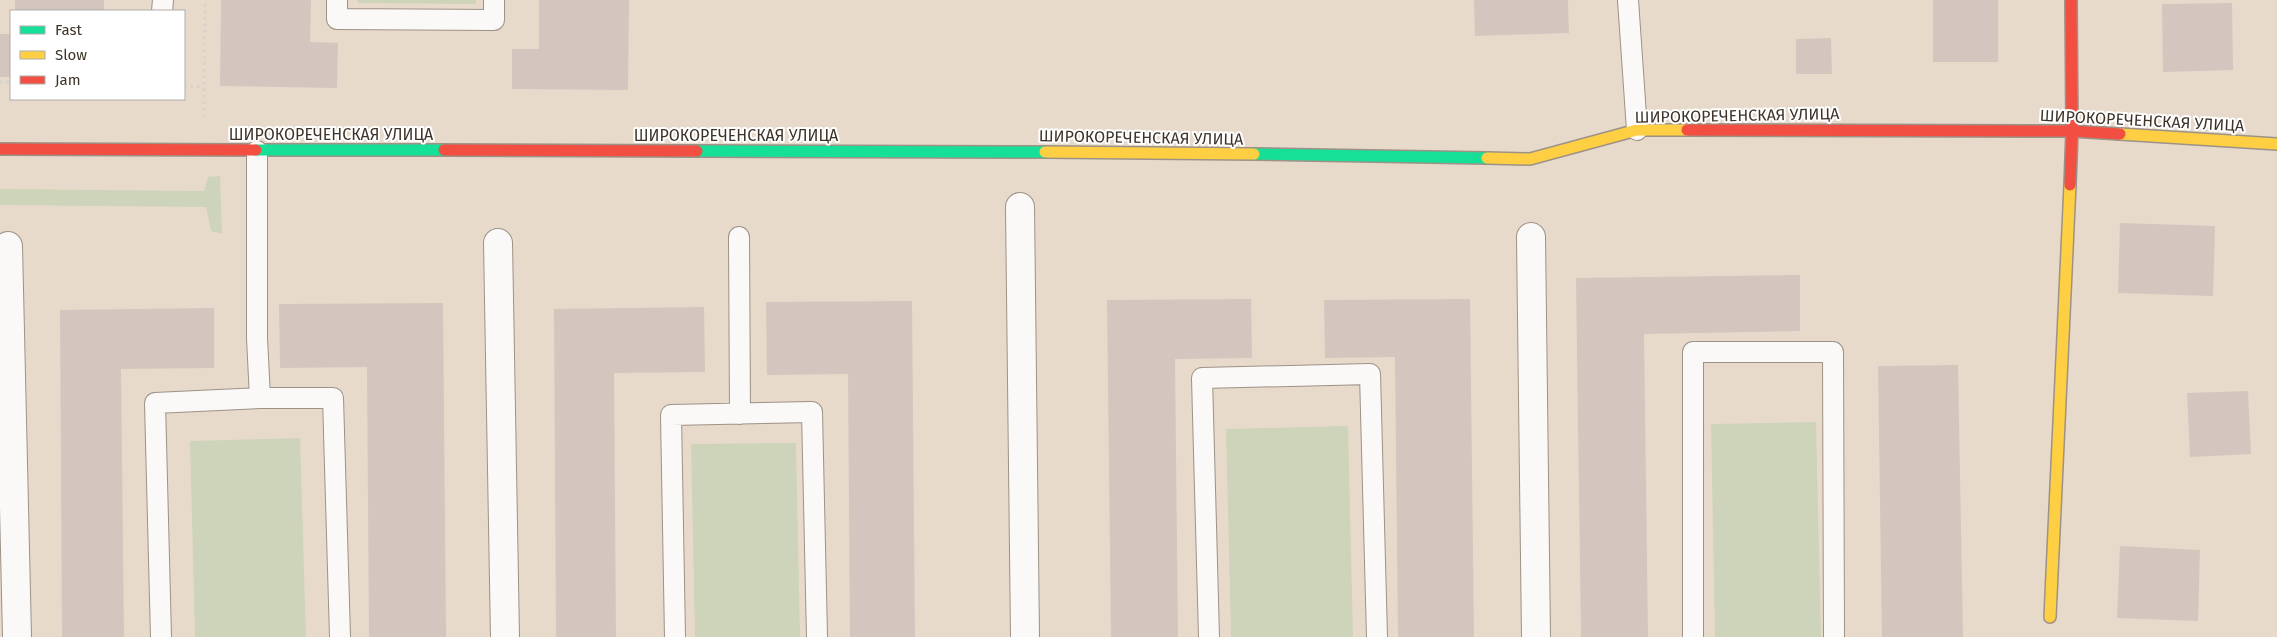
<svg xmlns="http://www.w3.org/2000/svg" width="2277" height="637" font-family="'Fira Sans',sans-serif">
<rect width="100%" height="100%" fill="#e7dacb"/>
<path fill="#ced4b9" d="M358 0H476V4L358 3Z
M220 176 222 234 211 231 206 207 0 205V189L204 191 208 177Z
M1816 422 1821 637H1715L1711 424Z
M1348 426 1353 637H1231L1226 429Z
M300 438 306 637H195L190 441Z
M796 443 800 637H695L691 444Z"/>
<path fill="#d3c6bf" d="M15 0H104V11H15Z
M221 0H311L310 42 338 43 337 88 220 86Z
M539 0H629L628 90 512 89V49H539Z
M1474 0H1568L1569 33 1475 36Z
M1933 0H1998V62H1933Z
M2232 3 2233 70 2163 72 2162 4Z
M0 34H11V77H0Z
M1831 38 1832 74H1796V39Z
M2120 223 2215 226 2213 296 2118 293Z
M1800 275V331L1644 334 1648 637H1581L1576 278Z
M1251 299 1252 358 1175 359 1178 637H1111L1107 300Z
M1470 299 1474 637H1398L1395 357 1325 358 1324 300Z
M912 301 915 637H850L848 374 767 375 766 302Z
M443 303 446 637H369L367 367 280 368 279 304Z
M704 307 705 372 614 373 616 637H556L554 309Z
M214 308V368L121 369 124 637H62L60 310Z
M1958 365 1963 637H1882L1878 366Z
M2248 391 2251 454 2190 457 2187 393Z
M2120 546 2200 550 2198 621 2117 618Z"/>
<g fill="none" stroke-linecap="round" stroke-linejoin="round">
<defs>
<path id="lane" d="M337 0V19L494 20V0
M1628 0 1637 130
M162 11 163 0
M257 151V338L260 398
M739 237 740 414
M161 637 155 403 260 398H333L340 637
M675 637 671 415 812 412 817 637
M1209 637 1202 378 1370 374 1377 637
M1693 637V352H1833L1834 637"/>
<path id="street" d="M1020 207 1025 637
M1531 237 1536 637
M498 243 505 637
M8 246 17 637"/>
<path id="fast" d="M256 150H444
M697 151 1045 152
M1254 154 1487 158"/>
<path id="slow" d="M2120 134 2277 144
M1045 152 1254 154
M1487 158 1530 159 1637 130H1687
M2050 617 2070 185"/>
<path id="jam" d="M1687 130 2072 131 2120 134
M0 149 256 150
M444 150 697 151
M2070 185 2072 131 2071 0"/>
</defs>
<use href="#lane" stroke="#9d9287" stroke-width="22"/>
<use href="#street" stroke="#9d9287" stroke-width="30"/>
<use href="#fast" stroke="#9d9287" stroke-width="14"/>
<use href="#slow" stroke="#9d9287" stroke-width="14"/>
<use href="#jam" stroke="#9d9287" stroke-width="14"/>
<path stroke="#d7d2ce" stroke-width="3" stroke-dasharray="2.5 4" stroke-linecap="butt" d="M0 82H11
M184 86 203 87
M204 117 205 0"/>
<use href="#lane" stroke="#fbf9f7" stroke-width="20"/>
<use href="#street" stroke="#fbf9f7" stroke-width="28"/>
<use href="#fast" stroke="#16e098" stroke-width="11"/>
<use href="#slow" stroke="#ffcf43" stroke-width="11"/>
<use href="#jam" stroke="#f24e42" stroke-width="11"/>
</g>
<g text-anchor="middle" stroke-width="4" stroke-linejoin="round" paint-order="stroke">
<g font-size="16" fill="#3d3328" stroke="#fff">
<text transform="translate(1737 115) rotate(-1)" y="6">ШИРОКОРЕЧЕНСКАЯ УЛИЦА</text>
<text transform="translate(2142 120) rotate(3)" y="6">ШИРОКОРЕЧЕНСКАЯ УЛИЦА</text>
<text x="331" y="140">ШИРОКОРЕЧЕНСКАЯ УЛИЦА</text>
<text x="736" y="141">ШИРОКОРЕЧЕНСКАЯ УЛИЦА</text>
<text transform="translate(1141 137) rotate(1)" y="6">ШИРОКОРЕЧЕНСКАЯ УЛИЦА</text>
</g>
</g>
<rect x="10" y="10" width="175" height="90" fill="#ffffff" stroke="#b1ada9"/>
<rect x="20" y="26" width="25" height="8" fill="#16e098" stroke="#b1ada9"/>
<text x="55" y="35" font-size="15" fill="#3d3328">Fast</text>
<rect x="20" y="51" width="25" height="8" fill="#ffcf43" stroke="#b1ada9"/>
<text x="55" y="60" font-size="15" fill="#3d3328">Slow</text>
<rect x="20" y="76" width="25" height="8" fill="#f24e42" stroke="#b1ada9"/>
<text x="55" y="85" font-size="15" fill="#3d3328">Jam</text>
</svg>
